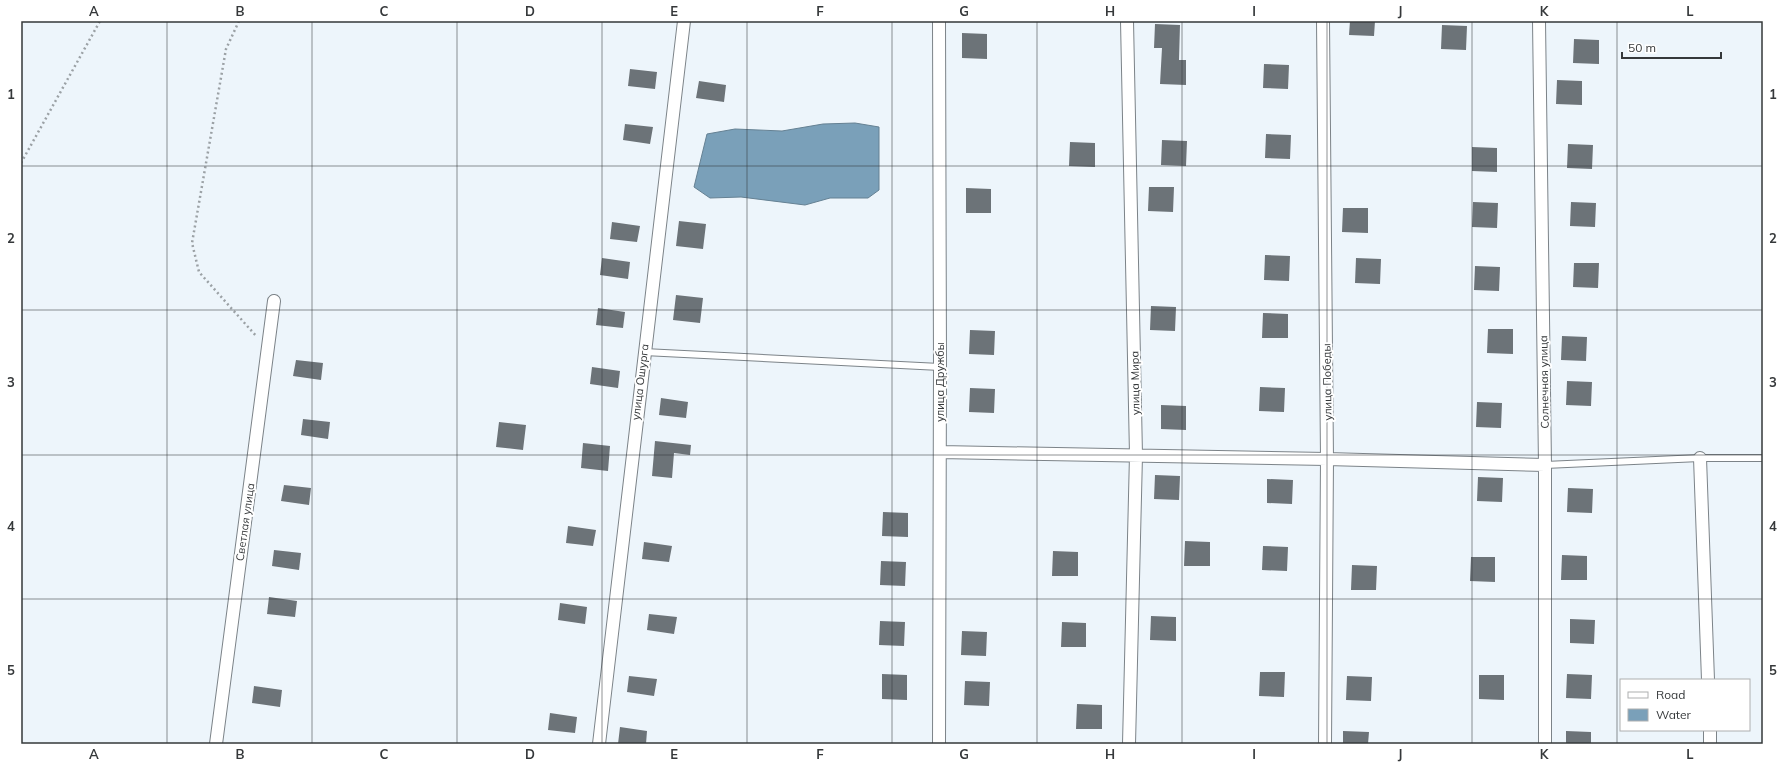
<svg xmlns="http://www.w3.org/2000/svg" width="1784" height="765" font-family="Mulish,sans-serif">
<rect width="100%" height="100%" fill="#edf5fb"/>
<path fill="#7aa0b9" stroke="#658193" d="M855 123 879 127V190L868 198H830L805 205 741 197 710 198 694 187 707 134 735 129 782 131 823 124Z"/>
<path fill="#6c7378" d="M1350 21H1375L1374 36 1349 35Z
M1155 24 1180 25 1179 60H1186V85L1160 84 1162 48H1154Z
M1442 25 1467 26 1466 50 1441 49Z
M962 33 987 34V59L962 58Z
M1574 39 1599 40V64L1573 63Z
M1264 64 1289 65 1288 89 1263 88Z
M630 69 657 72 655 89 628 86Z
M1557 80 1582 81V105L1556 104Z
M699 81 726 85 724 102 696 98Z
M625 124 653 127 650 144 623 140Z
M1266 134 1291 135 1290 159 1265 158Z
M1162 140 1187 141 1186 166 1161 165Z
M1070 142 1095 143V167L1069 166Z
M1568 144 1593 145 1592 169 1567 168Z
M1472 147 1497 148V172L1472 171Z
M1149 187H1174L1173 212 1148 211Z
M966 188 991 189V213H966Z
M1473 202 1498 203 1497 228 1472 227Z
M1571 202 1596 203 1595 227 1570 226Z
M1343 208H1368V233L1342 232Z
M679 221 706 224 703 249 676 246Z
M612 222 640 226 637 242 610 239Z
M1265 255 1290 256 1289 281 1264 280Z
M602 258 630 262 628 279 600 275Z
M1356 258 1381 259 1380 284 1355 283Z
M1574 263H1599L1598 288 1573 287Z
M1475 266 1500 267 1499 291 1474 290Z
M676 295 703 298 700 323 673 320Z
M1151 306 1176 307 1175 331 1150 330Z
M598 308 625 312 623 328 596 325Z
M1263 313 1288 314V338H1262Z
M1488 329H1513V354L1487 353Z
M970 330 995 331 994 355 969 354Z
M1562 336 1587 337 1586 361 1561 360Z
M296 360 323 363 321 380 293 376Z
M592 367 620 371 618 388 590 384Z
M1567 381 1592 382 1591 406 1566 405Z
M1260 387 1285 388 1284 412 1259 411Z
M970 388 995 389 994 413 969 412Z
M661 398 688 402 686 418 659 415Z
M1477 402 1502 403 1501 428 1476 427Z
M1161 405 1186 406V430L1161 429Z
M303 419 330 422 328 439 301 435Z
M499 422 526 425 523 450 496 447Z
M655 441 691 445 690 455 674 453 672 478 652 476Z
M583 443 610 446 608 471 581 468Z
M1155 475 1180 476 1179 500 1154 499Z
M1478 477 1503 478 1502 502 1477 501Z
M1267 479 1293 480 1292 504 1267 503Z
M284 485 311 488 309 505 281 501Z
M1568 488 1593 489 1592 513 1567 512Z
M883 512 908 513V537L882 536Z
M568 526 596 530 593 546 566 543Z
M1185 541 1210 542V566H1184Z
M644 542 672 546 669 562 642 559Z
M1263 546 1288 547 1287 571 1262 570Z
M274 550 301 553 299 570 272 566Z
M1053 551 1078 552V576H1052Z
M1562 555 1587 556V580H1561Z
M1471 557H1495V582L1470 581Z
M881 561 906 562 905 586 880 585Z
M1352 565 1377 566 1376 590H1351Z
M269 597 297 601 295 617 267 614Z
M560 603 587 607 585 624 558 620Z
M649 614 677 617 674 634 647 630Z
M1151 616 1176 617V641L1150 640Z
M1570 619 1595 620 1594 644 1570 643Z
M880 621 905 622 904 646 879 645Z
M1062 622 1086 623V647H1061Z
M962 631 987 632 986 656 961 655Z
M1260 672H1285L1284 697 1259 696Z
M882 674 907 675V700L882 699Z
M1567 674 1592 675 1591 699 1566 698Z
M1479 675H1504V700L1479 699Z
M629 676 657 679 654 696 627 692Z
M1347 676 1372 677 1371 701 1346 700Z
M965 681 990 682 989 706 964 705Z
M254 686 282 690 280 707 252 703Z
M1077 704 1102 705V729H1076Z
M550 713 577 717 575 733 548 730Z
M620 727 647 731 646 744H618Z
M1343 731 1369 732 1368 744H1343Z
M1566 731 1591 732V744H1566Z"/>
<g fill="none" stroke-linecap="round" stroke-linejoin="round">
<defs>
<path id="service" d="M644 352 940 367
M1545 465 1700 458H1763"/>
<path id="minor" d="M1127 21 1136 455 1129 744
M1323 21 1327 459 1325 744
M1539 21 1545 465V744
M940 452 1327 459 1545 465
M1700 458 1708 680
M1710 730V744
M216 744 274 301
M599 744 684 21
M939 744 940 367 939 21"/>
</defs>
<use href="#service" stroke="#7c8388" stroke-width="8"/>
<use href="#minor" stroke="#7c8388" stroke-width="14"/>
<path stroke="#9ba1a5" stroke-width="2.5" stroke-dasharray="2 3" stroke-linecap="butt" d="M239 21 226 49 192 243 199 272 257 337
M21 163 100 21"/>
<use href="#service" stroke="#fff" stroke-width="6"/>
<use href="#minor" stroke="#fff" stroke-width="12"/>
</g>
<path fill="none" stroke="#35383a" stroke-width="1" stroke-opacity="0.55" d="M167 21V744M312 21V744M457 21V744M602 21V744M747 21V744M892 21V744M1037 21V744M1182 21V744M1327 21V744M1472 21V744M1617 21V744M21 166H1763M21 310H1763M21 455H1763M21 599H1763"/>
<g text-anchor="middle" stroke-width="4" stroke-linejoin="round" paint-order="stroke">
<g font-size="11" fill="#35383a" stroke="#fff">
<text transform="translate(640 382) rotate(-83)" y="4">улица Ошурга</text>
<text transform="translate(940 382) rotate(-90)" y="4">улица Дружбы</text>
<text transform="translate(1327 382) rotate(-91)" y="4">улица Победы</text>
<text transform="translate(1544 382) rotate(-91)" y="4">Солнечная улица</text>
<text transform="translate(1135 383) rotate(-91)" y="4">улица Мира</text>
<text transform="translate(245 522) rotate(-82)" y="4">Светлая улица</text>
</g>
</g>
<rect width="1784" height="765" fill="none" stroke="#ffffff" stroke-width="44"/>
<rect x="1620" y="679" width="130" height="52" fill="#ffffff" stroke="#aeafb0"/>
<rect x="1628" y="692" width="20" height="6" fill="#ffffff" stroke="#aeafb0"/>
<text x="1656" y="699" font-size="12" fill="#35383a">Road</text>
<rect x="1628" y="709" width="20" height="12" fill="#7aa0b9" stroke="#aeafb0"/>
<text x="1656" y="719" font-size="12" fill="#35383a">Water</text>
<path d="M1622 52v6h99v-6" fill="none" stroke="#35383a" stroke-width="2"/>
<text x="1628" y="52" font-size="12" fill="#35383a" stroke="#ffffff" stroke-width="3" paint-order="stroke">50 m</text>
<rect x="22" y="22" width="1740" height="721" fill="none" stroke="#35383a" stroke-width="1.5"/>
<g font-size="13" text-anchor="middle" font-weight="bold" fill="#35383a">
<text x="94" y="16">A</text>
<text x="240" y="16">B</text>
<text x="384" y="16">C</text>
<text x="530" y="16">D</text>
<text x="674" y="16">E</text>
<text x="820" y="16">F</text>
<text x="964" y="16">G</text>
<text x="1110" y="16">H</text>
<text x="1254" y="16">I</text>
<text x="1400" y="16">J</text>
<text x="1544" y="16">K</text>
<text x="1690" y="16">L</text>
<text x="11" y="99">1</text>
<text x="1773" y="99">1</text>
<text x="11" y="243">2</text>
<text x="1773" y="243">2</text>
<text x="11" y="387">3</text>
<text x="1773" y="387">3</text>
<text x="11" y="531">4</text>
<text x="1773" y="531">4</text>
<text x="11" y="675">5</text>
<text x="1773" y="675">5</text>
<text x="94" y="759">A</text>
<text x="240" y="759">B</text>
<text x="384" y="759">C</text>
<text x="530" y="759">D</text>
<text x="674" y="759">E</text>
<text x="820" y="759">F</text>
<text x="964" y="759">G</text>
<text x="1110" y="759">H</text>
<text x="1254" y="759">I</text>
<text x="1400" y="759">J</text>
<text x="1544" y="759">K</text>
<text x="1690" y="759">L</text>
</g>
</svg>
